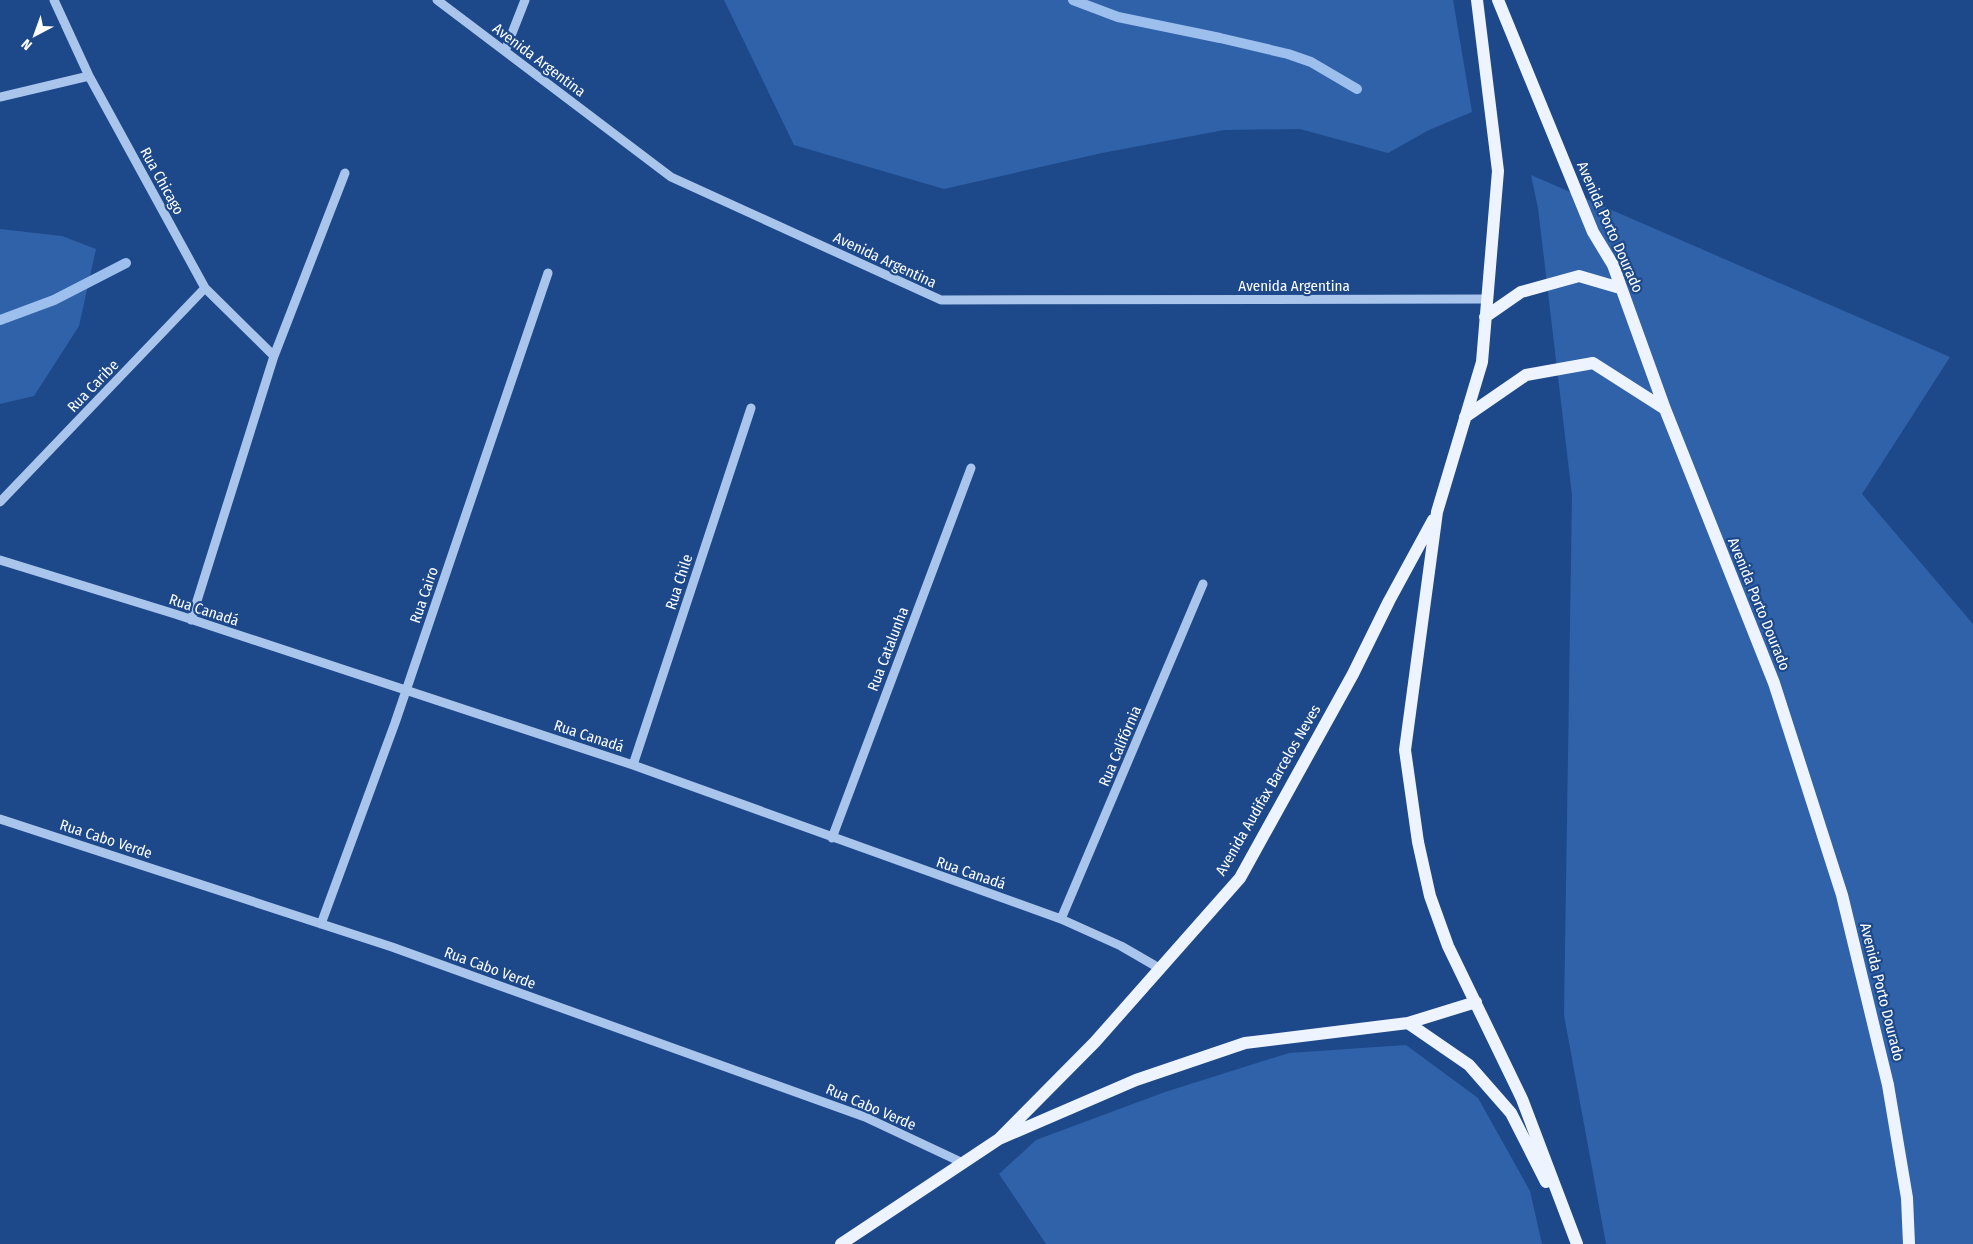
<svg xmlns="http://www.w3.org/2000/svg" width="1973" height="1244" font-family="'Fira Sans Condensed',sans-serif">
<rect width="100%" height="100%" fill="#1d498b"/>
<path fill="#3062a9" d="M724 0H1453L1472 112 1429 130 1388 153 1300 129 1224 130 1102 153 944 189 794 145Z
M1531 175 1950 357 1862 494 1973 624V1244H1606L1564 1015 1572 495 1538 208Z
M0 229 62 236 96 249 79 326 34 396 0 404Z
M1406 1045 1478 1098 1530 1191 1542 1244H1046L999 1174 1036 1140 1165 1092 1289 1053Z"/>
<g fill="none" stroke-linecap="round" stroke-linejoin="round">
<path stroke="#9cbfee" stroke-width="10" d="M1073 0 1118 17 1220 38 1288 54 1311 62 1357 89
M0 320 54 300 126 263"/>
<path stroke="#a9c5ec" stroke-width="9" d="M54 0 89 76 205 288 274 356 191 620
M437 0 671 177 941 300 1487 299
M505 51 525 0
M0 97 89 76
M274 356 345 173
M0 502 205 288
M0 560 175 614 633 765 1061 919 1121 946 1159 968
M633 765 751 408
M0 819 392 947 865 1117 963 1163
M832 838 971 468
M1061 919 1203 584
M321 924 395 723 548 273"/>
<path stroke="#eef4ff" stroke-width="12" d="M1477 0 1498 171 1482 362 1437 512 1405 750 1418 842 1430 896 1448 946 1522 1099 1577 1244
M1498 0 1593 232 1613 265 1665 409 1774 683 1842 895 1888 1085 1907 1198 1909 1244
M1485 317 1521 292 1579 276 1620 288
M1465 417 1526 375 1593 363 1665 409
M1408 1023 1469 1065 1511 1113 1546 1182
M999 1139 1095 1042 1240 878 1353 674 1389 601 1433 520
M841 1244 999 1139 1136 1080 1245 1043 1408 1023 1476 1002"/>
</g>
<g text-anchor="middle" stroke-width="4.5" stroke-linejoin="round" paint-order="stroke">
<g font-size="15" fill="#fff" stroke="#1d498b">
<text transform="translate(539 60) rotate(37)" y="5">Avenida Argentina</text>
<text transform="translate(162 181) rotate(61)" y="5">Rua Chicago</text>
<text transform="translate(1610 227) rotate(66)" y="5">Avenida Porto Dourado</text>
<text transform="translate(885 260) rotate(25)" y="5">Avenida Argentina</text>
<text x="1294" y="291">Avenida Argentina</text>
<text transform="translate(93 386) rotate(-46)" y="5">Rua Caribe</text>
<text transform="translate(679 582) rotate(-72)" y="5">Rua Chile</text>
<text transform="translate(424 595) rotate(-71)" y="5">Rua Cairo</text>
<text transform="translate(1759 604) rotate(68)" y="5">Avenida Porto Dourado</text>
<text transform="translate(204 610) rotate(18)" y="5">Rua Canadá</text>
<text transform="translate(888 649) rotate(-69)" y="5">Rua Catalunha</text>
<text transform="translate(589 736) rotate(18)" y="5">Rua Canadá</text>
<text transform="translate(1120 746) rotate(-67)" y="5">Rua Califórnia</text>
<text transform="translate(1268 790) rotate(-60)" y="5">Avenida Audifax Barcelos Neves</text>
<text transform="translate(106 839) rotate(18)" y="5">Rua Cabo Verde</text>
<text transform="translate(971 873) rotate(19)" y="5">Rua Canadá</text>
<text transform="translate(490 968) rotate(20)" y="5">Rua Cabo Verde</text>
<text transform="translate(1882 992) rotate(76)" y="5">Avenida Porto Dourado</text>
<text transform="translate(871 1107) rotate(23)" y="5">Rua Cabo Verde</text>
</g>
</g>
<g transform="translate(35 35) rotate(221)" stroke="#1d498b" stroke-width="4" paint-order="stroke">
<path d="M0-4L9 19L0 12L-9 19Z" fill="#ffffff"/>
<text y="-8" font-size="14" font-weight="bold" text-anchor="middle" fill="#ffffff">N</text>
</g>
</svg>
